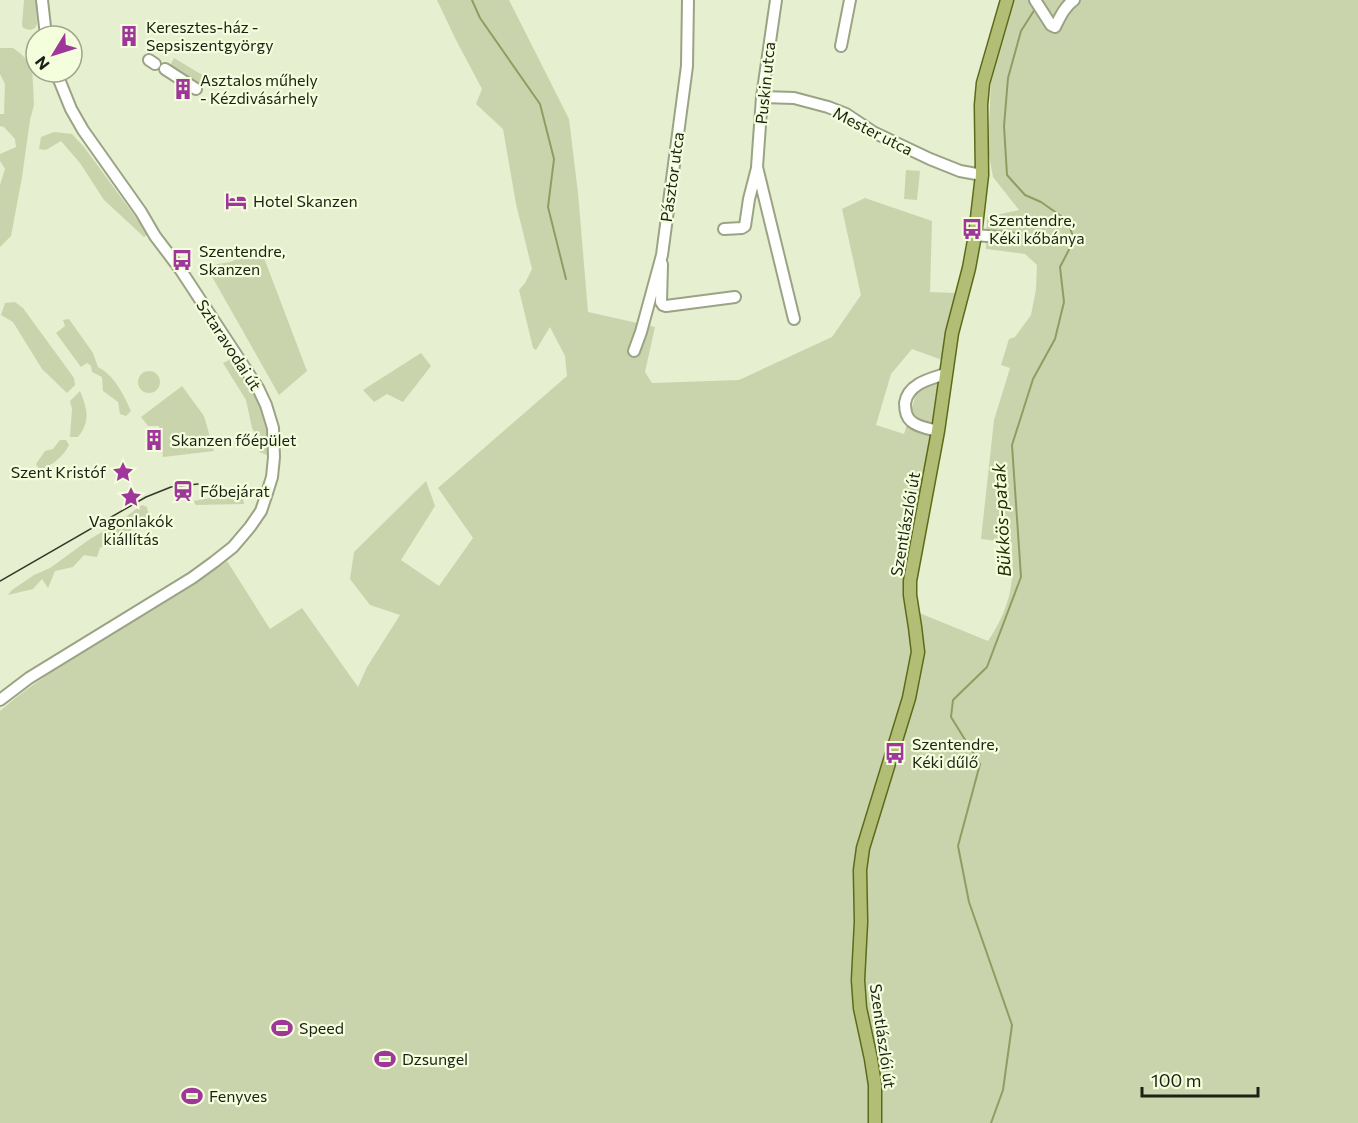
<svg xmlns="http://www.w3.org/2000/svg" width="1358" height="1123" font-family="Commissioner,sans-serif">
<rect width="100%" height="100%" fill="#e6efcf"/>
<path fill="#c9d4ac" d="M24 0H36L37 24 35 28 30 30 23 28 22 24Z
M437 0H509L569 119 578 193 588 312 655 327 645 372 652 383 739 380 832 337 861 295 842 209 865 198 932 221 930 292 955 293 942 360 912 349 891 374 876 425 904 434 916 394 940 379 908 572 907 608 988 641C1001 622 1010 601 1012 578 1013 566 1012 555 1012 543L981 539 994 420 1010 368 1001 365 1009 339 1015 337 1031 315 1036 289 1037 265 1025 254 986 249 987 217 1019 210 993 177 988 149 991 80 1013 0H1358V1123H0V711C38 677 83 653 126 626 161 606 194 583 227 561L270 629 302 608 358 687 367 667 400 615 370 605 350 579 354 552 426 481 435 506 401 560 439 586 473 538 438 488 567 376 565 356 550 327 536 350 533 348 519 290 525 283 532 269 516 204 503 129 476 104 482 89 456 40Z
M0 48H13L20 53 32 65 34 105 30 120 22 177 11 236 0 247V255V185L5 169 0 161V154L16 147 15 139 4 127 0 126V114H4L5 84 0 74Z
M174 58 204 76 198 87 168 69Z
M54 132 72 134 84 147 148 234 144 237 104 200 80 163 61 141 46 150 39 149 41 137Z
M906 170 920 171 917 200 904 199Z
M261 250 307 371 279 395 206 266 230 262Z
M15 302 23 308 74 378 75 385 67 393 42 369 13 322 1 315 5 303Z
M69 319 93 353 98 367C114 375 124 395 131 411L126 416 120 414 118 402 103 391 102 377 92 372 91 366 87 363 81 367 56 333 65 326 63 320Z
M421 353 431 366 403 402 387 394 374 402 363 390Z
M231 359C246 381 263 403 267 431 268 438 267 447 267 455L259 452 260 441 252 428 246 400 223 363Z
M138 382a11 11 0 1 1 22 0a11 11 0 1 1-22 0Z
M182 386 204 416 214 451 163 457 159 426H148L141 417Z
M80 391C87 408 91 421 78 437H70L72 409 70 401Z
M60 440H66L69 445C63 458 52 464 40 471L36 464 45 451 53 449Z
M211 498H243L244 504 196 505 193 501Z
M142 505 147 507 149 516 148 519 135 528 100 548 97 557 84 555 73 567 55 571 48 588 42 579 33 589 8 595 12 590 34 575 50 568 90 539 117 523Z"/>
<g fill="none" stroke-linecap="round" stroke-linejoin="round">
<path stroke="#8f9d62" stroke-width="2" d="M472 0 480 18 540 104 554 159 548 207 566 279
M991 1123 1003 1090 1012 1025 969 902 958 846 980 764 951 717 953 700 987 667 1021 577 1012 445 1033 379 1055 339 1064 302 1060 267 1074 240 1068 221 1041 202 1025 195 1007 175 1004 126 1008 78 1021 31 1035 9"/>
<defs>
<path id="minor" d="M42 0 46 36
M776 0 762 97 757 167 794 319
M1035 0 1051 25 1055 27C1060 17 1065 6 1074 0
M841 46 850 0
M149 60 155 64
M165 69 196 89
M762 97 794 98 828 107 846 114 873 132 930 159 960 171 982 175
M724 229 742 228 745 226 749 199 757 168
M975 235 1011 238
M662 264 661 302 663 305 666 306 735 297
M634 351 641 332 662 255 687 66 688 0
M938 431C930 429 917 427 911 421 906 417 905 409 905 403 908 384 929 379 945 374
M0 700 29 678 192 578 214 562 233 547 250 527 261 511 267 493 272 477 274 457 273 428 266 405 258 388 180 269 155 236 141 212 83 130 71 109 56 72"/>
<path id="major" d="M875 1123V1085L871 1059 860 1008 858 980 861 922 860 870 863 848 909 698 918 652 915 627 910 595V581L938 431 952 333 969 268 975 235 982 175 981 105 983 83 1007 0"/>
</defs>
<use href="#minor" stroke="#9ba385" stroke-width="14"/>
<use href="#major" stroke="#5c6b19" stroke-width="15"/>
<use href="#minor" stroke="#fff" stroke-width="10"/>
<use href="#major" stroke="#b2be76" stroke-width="12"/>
<path stroke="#333729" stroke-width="1.5" d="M0 581 146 497 171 487 198 484"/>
</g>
<defs>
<symbol id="building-bare" viewBox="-9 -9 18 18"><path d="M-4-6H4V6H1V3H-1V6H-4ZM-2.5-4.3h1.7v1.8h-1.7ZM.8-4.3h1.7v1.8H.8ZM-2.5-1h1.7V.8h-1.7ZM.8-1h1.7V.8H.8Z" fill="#9f379a" stroke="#f4fddc" stroke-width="2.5" paint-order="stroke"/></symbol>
<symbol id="hotel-bare" viewBox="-9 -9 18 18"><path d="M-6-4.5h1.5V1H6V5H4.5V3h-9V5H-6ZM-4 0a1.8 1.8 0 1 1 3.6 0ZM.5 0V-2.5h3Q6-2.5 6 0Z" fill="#9f379a" stroke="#f4fddc" stroke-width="2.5" paint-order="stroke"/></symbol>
<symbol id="bus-bare" viewBox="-9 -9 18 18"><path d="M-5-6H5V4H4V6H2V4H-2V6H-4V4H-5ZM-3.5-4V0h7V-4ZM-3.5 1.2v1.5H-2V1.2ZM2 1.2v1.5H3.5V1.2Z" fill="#9f379a" stroke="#f4fddc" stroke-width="2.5" paint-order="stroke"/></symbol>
<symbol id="sight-bare" viewBox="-9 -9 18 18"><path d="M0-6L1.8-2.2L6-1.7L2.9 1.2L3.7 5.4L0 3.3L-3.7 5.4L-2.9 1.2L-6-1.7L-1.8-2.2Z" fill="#9f379a" stroke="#f4fddc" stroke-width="2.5" paint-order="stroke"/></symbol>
<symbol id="station-bare" viewBox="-9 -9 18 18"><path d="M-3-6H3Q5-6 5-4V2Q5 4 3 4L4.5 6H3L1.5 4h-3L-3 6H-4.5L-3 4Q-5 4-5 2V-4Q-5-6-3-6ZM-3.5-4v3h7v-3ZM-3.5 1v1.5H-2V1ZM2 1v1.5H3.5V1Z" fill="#9f379a" stroke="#f4fddc" stroke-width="2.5" paint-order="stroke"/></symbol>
<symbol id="stadium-bare" viewBox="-9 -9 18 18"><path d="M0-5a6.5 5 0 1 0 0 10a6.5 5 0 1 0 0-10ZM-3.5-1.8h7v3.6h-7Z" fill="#9f379a" stroke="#f4fddc" stroke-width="2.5" paint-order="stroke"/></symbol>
</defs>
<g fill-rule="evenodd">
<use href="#building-bare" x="114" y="21" width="30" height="30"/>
<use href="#building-bare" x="168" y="74" width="30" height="30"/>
<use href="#hotel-bare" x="221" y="186" width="30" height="30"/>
<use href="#bus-bare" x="957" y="214" width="30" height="30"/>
<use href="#bus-bare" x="167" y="245" width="30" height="30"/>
<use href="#building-bare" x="139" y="425" width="30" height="30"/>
<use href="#sight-bare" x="108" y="457" width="30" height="30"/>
<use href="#station-bare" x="168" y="476" width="30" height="30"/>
<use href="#sight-bare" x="116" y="482" width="30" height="30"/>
<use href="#bus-bare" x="880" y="738" width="30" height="30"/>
<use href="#stadium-bare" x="267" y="1013" width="30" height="30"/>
<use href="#stadium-bare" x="370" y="1044" width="30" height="30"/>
<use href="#stadium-bare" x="177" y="1081" width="30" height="30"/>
</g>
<g text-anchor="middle" stroke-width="4.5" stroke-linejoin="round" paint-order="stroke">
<g font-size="16" fill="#1d2015" stroke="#f4fddc" text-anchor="start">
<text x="146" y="33">Keresztes-ház -<tspan x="146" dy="18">Sepsiszentgyörgy</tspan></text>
<text x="200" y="86">Asztalos műhely<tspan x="200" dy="18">- Kézdivásárhely</tspan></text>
<text x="253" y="207">Hotel Skanzen</text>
<text x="989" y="226">Szentendre,<tspan x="989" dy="18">Kéki kőbánya</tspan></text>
<text x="199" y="257">Szentendre,<tspan x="199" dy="18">Skanzen</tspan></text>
<text x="171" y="446">Skanzen főépület</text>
<text x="106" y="478" text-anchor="end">Szent Kristóf</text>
<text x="200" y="497">Főbejárat</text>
<text x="131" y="527" text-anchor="middle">Vagonlakók<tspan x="131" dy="18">kiállítás</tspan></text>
<text x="912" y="750">Szentendre,<tspan x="912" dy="18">Kéki dűlő</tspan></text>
<text x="299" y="1034">Speed</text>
<text x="402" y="1065">Dzsungel</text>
<text x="209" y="1102">Fenyves</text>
</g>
<g font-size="16" fill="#1d2015" stroke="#f4fddc">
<text transform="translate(765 83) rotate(-84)" y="6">Puskin utca</text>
<text transform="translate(873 131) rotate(27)" y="6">Mester utca</text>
<text transform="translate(672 177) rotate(-82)" y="6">Pásztor utca</text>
<text transform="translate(229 345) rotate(57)" y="6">Sztaravodai út</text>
<text transform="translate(905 524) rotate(-80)" y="6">Szentlászlói út</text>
<text transform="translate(883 1036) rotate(82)" y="6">Szentlászlói út</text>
</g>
<g font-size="18" font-style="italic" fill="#252d00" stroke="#f4fddc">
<text transform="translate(1002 520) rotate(-93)" y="6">Bükkös-patak</text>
</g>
</g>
<g transform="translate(54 54) rotate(232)"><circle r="28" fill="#f4fddc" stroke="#9ea58c" stroke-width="1.5"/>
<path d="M0-4.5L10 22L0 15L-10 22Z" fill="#9f379a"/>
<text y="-9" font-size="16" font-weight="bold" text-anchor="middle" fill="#1d2015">N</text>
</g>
<path d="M1142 1087v9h116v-9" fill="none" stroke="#1d2015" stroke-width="3"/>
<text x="1151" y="1087" font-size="18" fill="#1d2015" stroke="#f4fddc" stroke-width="4.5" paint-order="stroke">100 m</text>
</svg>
